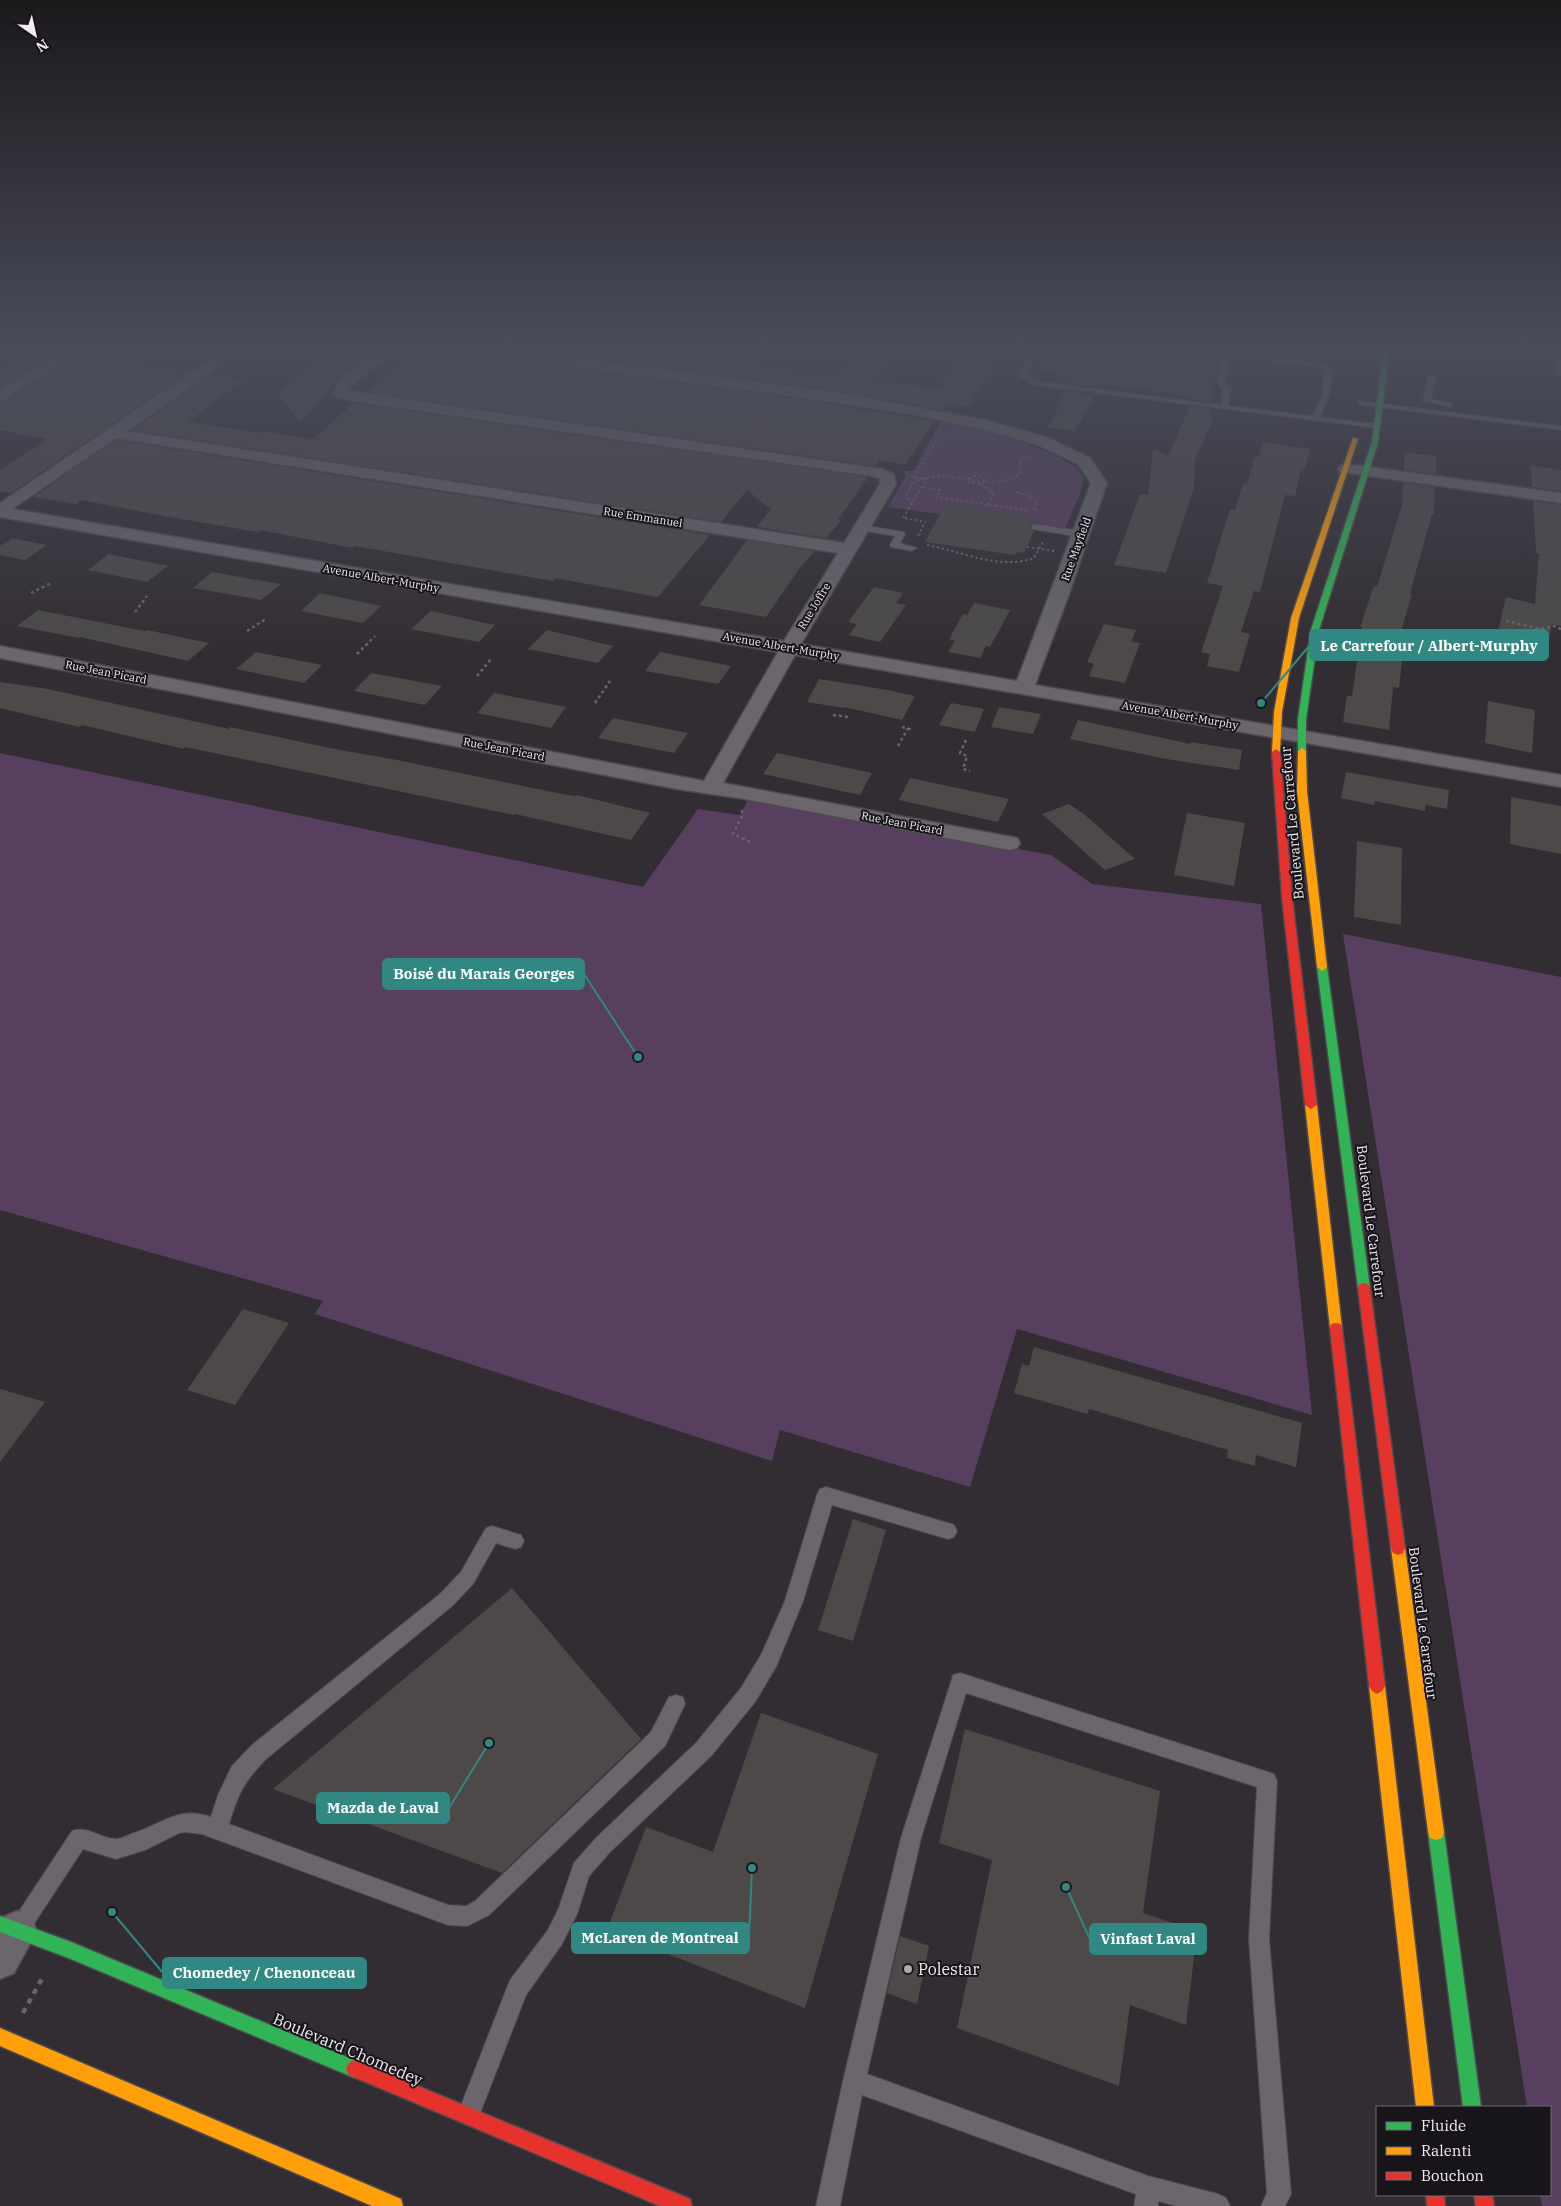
<svg xmlns="http://www.w3.org/2000/svg" width="1561" height="2206" font-family="'IBM Plex Serif',serif">
<rect width="100%" height="100%" fill="#322d32"/>
<path fill="#583f5f" d="M942 420C967 426 1080 453 1083 479 1084 488 1069 519 1065 529L1036 525 1037 522 1030 521 1031 517 946 504 940 514 888 507 906 476 903 471H913Z
M0 753 643 887 698 809 740 815 749 798 1051 855 1092 884 1261 904 1312 1415 1017 1329 970 1487 780 1430 772 1461 315 1314 323 1301 0 1210Z
M1343 934 1561 977V2206H1542L1540 2195H1550V2107H1527Z"/>
<path fill="#4d4949" d="M498 346H600L668 356 669 354 732 361 835 378 861 346H900L875 381 939 388 967 346H1007L968 407 947 404 943 410 845 392Z
M1051 346H1185L1215 350 1212 356 1218 358 1211 402 1193 399 1194 397 1100 384 1098 387 1069 383 1074 376 1037 371Z
M335 347 365 349 300 423 278 393 311 366 324 352H330Z
M32 349 57 353 0 388V368Z
M410 353 456 359V353L778 396 935 421 905 465 880 460 875 466 366 392Z
M77 356 189 372 11 493 0 492V470L47 439 0 430V402L6 401Z
M211 375 245 380 204 408H207L188 422 261 433 265 431 312 440 354 403 868 477 838 520 841 521 826 538 757 527 771 509 747 490 721 522 132 430Z
M1065 391 1094 395 1075 431 1047 427 1062 402H1058Z
M1190 406 1210 409 1209 417 1213 418 1195 460 1194 487 1166 573 1114 565 1140 494 1148 495 1153 449 1168 456Z
M116 440 710 535 658 597 555 578 553 581 355 546 353 548 260 530 258 532 164 516 81 500 76 504 33 497Z
M1263 442 1310 449 1305 469H1301L1295 496 1285 495 1260 592 1254 591 1241 632 1250 634 1239 672 1207 666 1210 654 1201 652 1223 586 1207 583 1230 509 1235 510 1243 483 1247 484 1255 457H1259Z
M1405 452 1436 456V474L1404 470Z
M1531 466 1561 470V491L1532 487Z
M1403 483 1435 487 1434 514H1432L1410 593 1412 594 1398 641 1404 642 1399 688 1393 687 1389 730 1343 722 1347 696H1352L1362 627H1360L1374 586 1377 587 1402 505Z
M1533 501 1561 505V626L1552 624 1546 655 1495 644 1506 597 1535 604 1539 553H1536Z
M945 504 1032 517 1030 521 1038 522 1030 524 1031 530 1034 531 1024 553 1017 552 1015 555 925 542Z
M12 538 47 545 25 560 0 555V546Z
M747 540 815 551 799 569 766 617 699 605Z
M109 554 168 566 147 582 88 570Z
M212 572 281 584 261 600 193 588Z
M874 587 903 593 896 603 906 605 880 642 849 635 857 624 848 622Z
M320 593 381 606 363 623 301 611Z
M974 603 1010 610 990 647 986 646 980 658 948 652 955 641 949 639 963 614 967 615Z
M38 610 144 631 147 630 209 643 188 661 80 637 79 638 17 626Z
M431 611 495 625 479 642 411 629Z
M1104 624 1136 630 1131 642 1140 643 1125 683 1089 676 1094 664 1087 662Z
M547 630 613 646 598 663 528 649Z
M256 652 322 665 304 683 236 669Z
M660 652 731 666 718 684 645 671Z
M371 673 442 686 425 705 354 691Z
M819 679 888 690 915 696 902 720 844 707V708L807 702Z
M0 682 48 689 229 729 230 727 335 749 397 760 557 793 575 796 577 795 650 813 631 840 515 814 514 815 185 747 184 749 82 725 79 727 0 708Z
M494 693 551 704 566 707 551 728 477 713Z
M1488 701 1535 710 1532 753 1485 743Z
M951 703 984 709 975 732 939 725Z
M999 707 1041 714 1033 734 991 727Z
M613 718 688 733 674 753 598 738Z
M1078 720 1191 744V742L1242 750 1239 770 1166 759 1070 739Z
M777 753 872 773 860 795 763 774Z
M1346 772 1449 790 1447 809 1426 805 1425 811 1375 801 1374 805 1341 798Z
M910 778 1009 799 998 822 899 800Z
M1511 797 1561 806V854L1510 844Z
M1069 804 1085 815 1135 859 1105 870 1042 814Z
M1187 813 1245 823 1234 886 1174 875Z
M1357 841 1402 848 1401 925 1354 917Z
M243 1309 289 1323 235 1405 187 1390Z
M1034 1347 1302 1423 1296 1467 1256 1455 1255 1466 1227 1458 1228 1450 1089 1409 1088 1414 1014 1393 1022 1364 1029 1366Z
M0 1389 45 1402 0 1462Z
M853 1519 886 1530 853 1641 818 1630Z
M512 1588 641 1739 502 1873 273 1789Z
M761 1713 878 1754 805 2008 607 1930 646 1827 713 1852Z
M965 1729 1160 1791 1143 1913 1197 1931 1186 2025 1130 2005 1119 2086 957 2028 992 1860 939 1843Z
M900 1936 929 1946 917 2004 887 1993Z"/>
<g fill="none" stroke-linecap="round" stroke-linejoin="round">
<defs>
<path id="lane" d="M1027 346H1034L1032 351 1034 361 1028 375 1035 381 1221 405 1223 389 1217 383 1225 346H1233L1231 351 1319 363 1332 371 1329 395 1320 417 1377 424 1381 426 1377 428 1033 385 1020 376 1026 361 1024 351ZM1231 356 1317 367 1324 372 1322 395 1313 416 1228 406 1231 389 1225 383Z
M1271 346 1385 358 1389 360 1385 362 1248 349 1244 347Z
M1547 346H1554L1561 354V375L1557 373 1556 357Z
M1429 374 1436 376 1431 399 1451 403V407L1423 401Z
M1359 401 1561 426V430L1362 405 1358 403Z
M1035 524 1081 531 1085 534 1081 537 1032 529V525Z
M861 525 904 532 905 534 900 543 917 548 912 551 891 547 890 545 895 536 858 530 857 528Z
M826 1487 948 1523 954 1525 957 1531 954 1537 948 1539 832 1505 803 1601 776 1667 755 1702 711 1756 610 1852 589 1876 577 1914 562 1944 526 1995 477 2121 469 2124 461 2121 458 2113 510 1980 548 1930 558 1910 574 1863 596 1838 697 1742 741 1688 762 1653 785 1601 817 1495 820 1489Z
M492 1526 521 1535 524 1541 521 1547 515 1549 496 1543 473 1584 452 1606 266 1759C243 1783 239 1792 229 1824L448 1905 466 1906 475 1901 651 1732 669 1697 676 1695 683 1697 685 1704 665 1746 489 1915 467 1926 448 1925 202 1834 186 1832 179 1833 145 1850 116 1859 83 1849 26 1936 19 1939 12 1936 9 1929 12 1922 72 1831C87 1825 101 1839 116 1839 121 1839 127 1836 131 1834 162 1825 177 1805 211 1817L218 1795 232 1766 252 1745 440 1594 461 1572 486 1528Z
M960 1673 1274 1774 1277 1781 1269 1939 1291 2194 1285 2206H1261L1267 2193 1249 1939 1257 1787 966 1693 921 1838 867 2074 1148 2176 1218 2194 1226 2198 1230 2206H1176L1158 2201V2206H1134L1136 2194 862 2095 840 2206H816L843 2081 901 1838 951 1682 953 1675Z"/>
<path id="street" d="M71 346H88L5 399 0 400V390Z
M94 346H134L180 350 266 346 259 350 229 355 225 363 127 431 844 543 880 484V479L872 476 353 401 335 396 333 393 338 382 382 346H398L350 387 348 391 882 469 894 474 896 484 801 644 1017 681 1091 483 1078 464 1038 445 982 429 916 415 778 394 447 350 440 346H481L845 394 985 420 1049 438 1090 458 1107 483 1068 597 1035 685 1561 775V787L795 655 723 783 1017 838 1020 843 1017 848 1009 850 745 799 677 789 0 658V646L704 781 778 652 0 517V503L214 357C195 358 105 359 94 346ZM116 438 838 553 784 641 12 509Z
M1346 464 1561 493V503L1340 472 1338 469 1340 466Z
M17 1911 31 1917 37 1931 14 1973 0 1979V1922L3 1917Z"/>
<path id="fast" d="M1384 346H1390L1378 442 1319 630 1306 719V751L1302 754 1298 751V719L1311 630 1372 442Z
M1322 963 1327 967 1370 1288 1368 1292 1364 1293 1360 1292 1358 1288 1317 967Z
M1436 1824 1442 1826 1444 1832 1481 2107H1463L1428 1832 1430 1826Z
M0 1916 71 1942 361 2063 364 2069 361 2075 355 2078 71 1959 0 1932Z"/>
<path id="slow" d="M1353 438 1358 439 1299 618 1282 712 1280 752 1276 755 1272 752 1274 712 1291 618Z
M1302 748 1306 751 1307 791 1327 967 1322 971 1317 967 1297 791 1298 751Z
M1311 1101 1317 1105 1342 1328 1341 1332 1336 1333 1331 1332 1330 1328 1305 1105Z
M1398 1541 1403 1543 1405 1548 1444 1832 1442 1838 1436 1840 1430 1838 1428 1832 1391 1548 1393 1543Z
M1377 1678 1382 1681 1385 1686 1434 2107H1416L1369 1686 1372 1681Z
M0 2028 401 2199 403 2206H372L0 2046Z"/>
<path id="jam" d="M1276 749 1280 752 1292 897 1317 1105 1311 1109 1305 1105 1282 897 1272 752Z
M1364 1283 1368 1284 1370 1288 1405 1548 1403 1553 1398 1555 1393 1553 1391 1548 1358 1288 1360 1284Z
M1336 1323 1341 1324 1342 1328 1385 1686 1382 1691 1377 1694 1372 1691 1369 1686 1330 1328 1331 1324Z
M355 2060 690 2199 692 2206H660L349 2075 346 2069 349 2063Z
M1426 2195H1444L1445 2206H1427Z
M1474 2195H1492L1494 2206H1476Z"/>
</defs>
<use href="#lane" stroke="#4d494e" stroke-width="2"/>
<use href="#street" stroke="#4d494e" stroke-width="3"/>
<use href="#fast" stroke="#4d494e" stroke-width="3"/>
<use href="#slow" stroke="#4d494e" stroke-width="3"/>
<use href="#jam" stroke="#4d494e" stroke-width="3"/>
<path stroke="#686469" stroke-width="2" stroke-dasharray="2.5 2.5" stroke-linecap="butt" d="M974 476 982 477 986 481 979 484 969 482V478Z
M914 477 941 433
M981 484 993 493 988 505
M923 487 940 490 936 497 1030 511
M1016 492 1034 498 1037 503 1033 512
M912 504 906 494C909 490 911 484 915 482 947 464 988 496 1021 473L1020 460 1028 456
M903 518 927 479 907 476
M905 518 926 522
M918 536 925 522
M927 545C958 550 999 571 1034 558L1043 542
M1027 547 1054 551"/>
<path stroke="#686469" stroke-width="2.5" stroke-dasharray="3 3" stroke-linecap="butt" d="M31 593 51 583
M135 612 147 596
M1506 621 1541 629 1554 626 1561 629
M247 631 266 619
M357 654 375 636
M477 676 491 659
M595 703 610 681
M833 715 848 717
M902 727 913 730
M966 740 960 753 967 756 963 769 970 771
M898 746 908 728
M742 810V816L733 834 750 842"/>
<path stroke="#686469" stroke-width="4.5" stroke-dasharray="5.5 5.5" stroke-linecap="butt" d="M23 2013 44 1975"/>
<use href="#lane" fill="#6a666b" fill-rule="evenodd"/>
<use href="#street" fill="#6a666b" fill-rule="evenodd"/>
<use href="#fast" fill="#30b455" fill-rule="evenodd"/>
<use href="#slow" fill="#ff9f0a" fill-rule="evenodd"/>
<use href="#jam" fill="#e5322d" fill-rule="evenodd"/>
</g>
<linearGradient id="sky" x2="0" y2="1"><stop stop-color="#1c191c"/><stop offset="0.53" stop-color="#494c5a"/><stop offset="1" stop-color="#494c5a" stop-opacity="0"/></linearGradient>
<rect width="1561" height="655" fill="url(#sky)"/>
<circle fill="#aea8af" stroke="#18151a" stroke-width="2" cx="908" cy="1969" r="5"/>
<g text-anchor="middle" stroke-width="4" stroke-linejoin="round" paint-order="stroke">
<g font-size="11" fill="#f1ebf2" stroke="#18151a">
<text transform="translate(643 517) rotate(9)" y="4">Rue Emmanuel</text>
<text transform="translate(1076 549) rotate(-70)" y="4">Rue Mayfield</text>
<text transform="translate(381 578) rotate(10)" y="4">Avenue Albert-Murphy</text>
<text transform="translate(814 606) rotate(-59)" y="4">Rue Joffre</text>
<text transform="translate(781 646) rotate(10)" y="4">Avenue Albert-Murphy</text>
<text transform="translate(106 672) rotate(11)" y="4">Rue Jean Picard</text>
<text transform="translate(1180 715) rotate(10)" y="4">Avenue Albert-Murphy</text>
<text transform="translate(504 749) rotate(11)" y="4">Rue Jean Picard</text>
<text transform="translate(902 823) rotate(11)" y="4">Rue Jean Picard</text>
</g>
<g font-size="14" fill="#f1ebf2" stroke="#18151a">
<text transform="translate(1292 823) rotate(-95)" y="5">Boulevard Le Carrefour</text>
<text transform="translate(1371 1221) rotate(83)" y="5">Boulevard Le Carrefour</text>
<text transform="translate(1423 1623) rotate(83)" y="5">Boulevard Le Carrefour</text>
</g>
<g font-size="16" fill="#f1ebf2" stroke="#18151a" text-anchor="start">
<text x="918" y="1975">Polestar</text>
</g>
<g font-size="16" fill="#f1ebf2" stroke="#18151a">
<text transform="translate(348 2049) rotate(23)" y="6">Boulevard Chomedey</text>
</g>
</g>
<path fill="none" stroke="#318882" stroke-width="2" d="M1261 703L1310 645M638 1057L584 974M489 1743L449 1808M752 1868L749 1938M1066 1887L1090 1939M112 1912L163 1973"/>
<g fill="#318882" stroke="#18151a" stroke-width="2">
<circle cx="1261" cy="703" r="5"/>
<circle cx="638" cy="1057" r="5"/>
<circle cx="489" cy="1743" r="5"/>
<circle cx="752" cy="1868" r="5"/>
<circle cx="1066" cy="1887" r="5"/>
<circle cx="112" cy="1912" r="5"/>
</g>
<g fill="#318882" stroke="#318882" stroke-width="2">
<rect x="1310" y="630" width="238" height="30" rx="5"/>
<rect x="383" y="959" width="201" height="30" rx="5"/>
<rect x="317" y="1793" width="132" height="30" rx="5"/>
<rect x="572" y="1923" width="177" height="30" rx="5"/>
<rect x="1090" y="1924" width="116" height="30" rx="5"/>
<rect x="163" y="1958" width="203" height="30" rx="5"/>
</g>
<g font-size="15" text-anchor="middle" font-weight="bold" fill="#fff">
<text x="1429" y="651">Le Carrefour / Albert-Murphy</text>
<text x="484" y="979">Boisé du Marais Georges</text>
<text x="383" y="1813">Mazda de Laval</text>
<text x="660" y="1943">McLaren de Montreal</text>
<text x="1148" y="1944">Vinfast Laval</text>
<text x="264" y="1978">Chomedey / Chenonceau</text>
</g>
<rect x="1376" y="2106" width="175" height="90" fill="#18151a" stroke="#6f6b70"/>
<rect x="1386" y="2122" width="25" height="8" fill="#30b455" stroke="#6f6b70"/>
<text x="1421" y="2131" font-size="15" fill="#f1ebf2">Fluide</text>
<rect x="1386" y="2147" width="25" height="8" fill="#ff9f0a" stroke="#6f6b70"/>
<text x="1421" y="2156" font-size="15" fill="#f1ebf2">Ralenti</text>
<rect x="1386" y="2172" width="25" height="8" fill="#e5322d" stroke="#6f6b70"/>
<text x="1421" y="2181" font-size="15" fill="#f1ebf2">Bouchon</text>
<g transform="translate(35 35) rotate(146)" stroke="#18151a" stroke-width="4" paint-order="stroke">
<path d="M0-4L9 19L0 12L-9 19Z" fill="#f1ebf2"/>
<text y="-8" font-size="14" font-weight="bold" text-anchor="middle" fill="#f1ebf2">N</text>
</g>
</svg>
